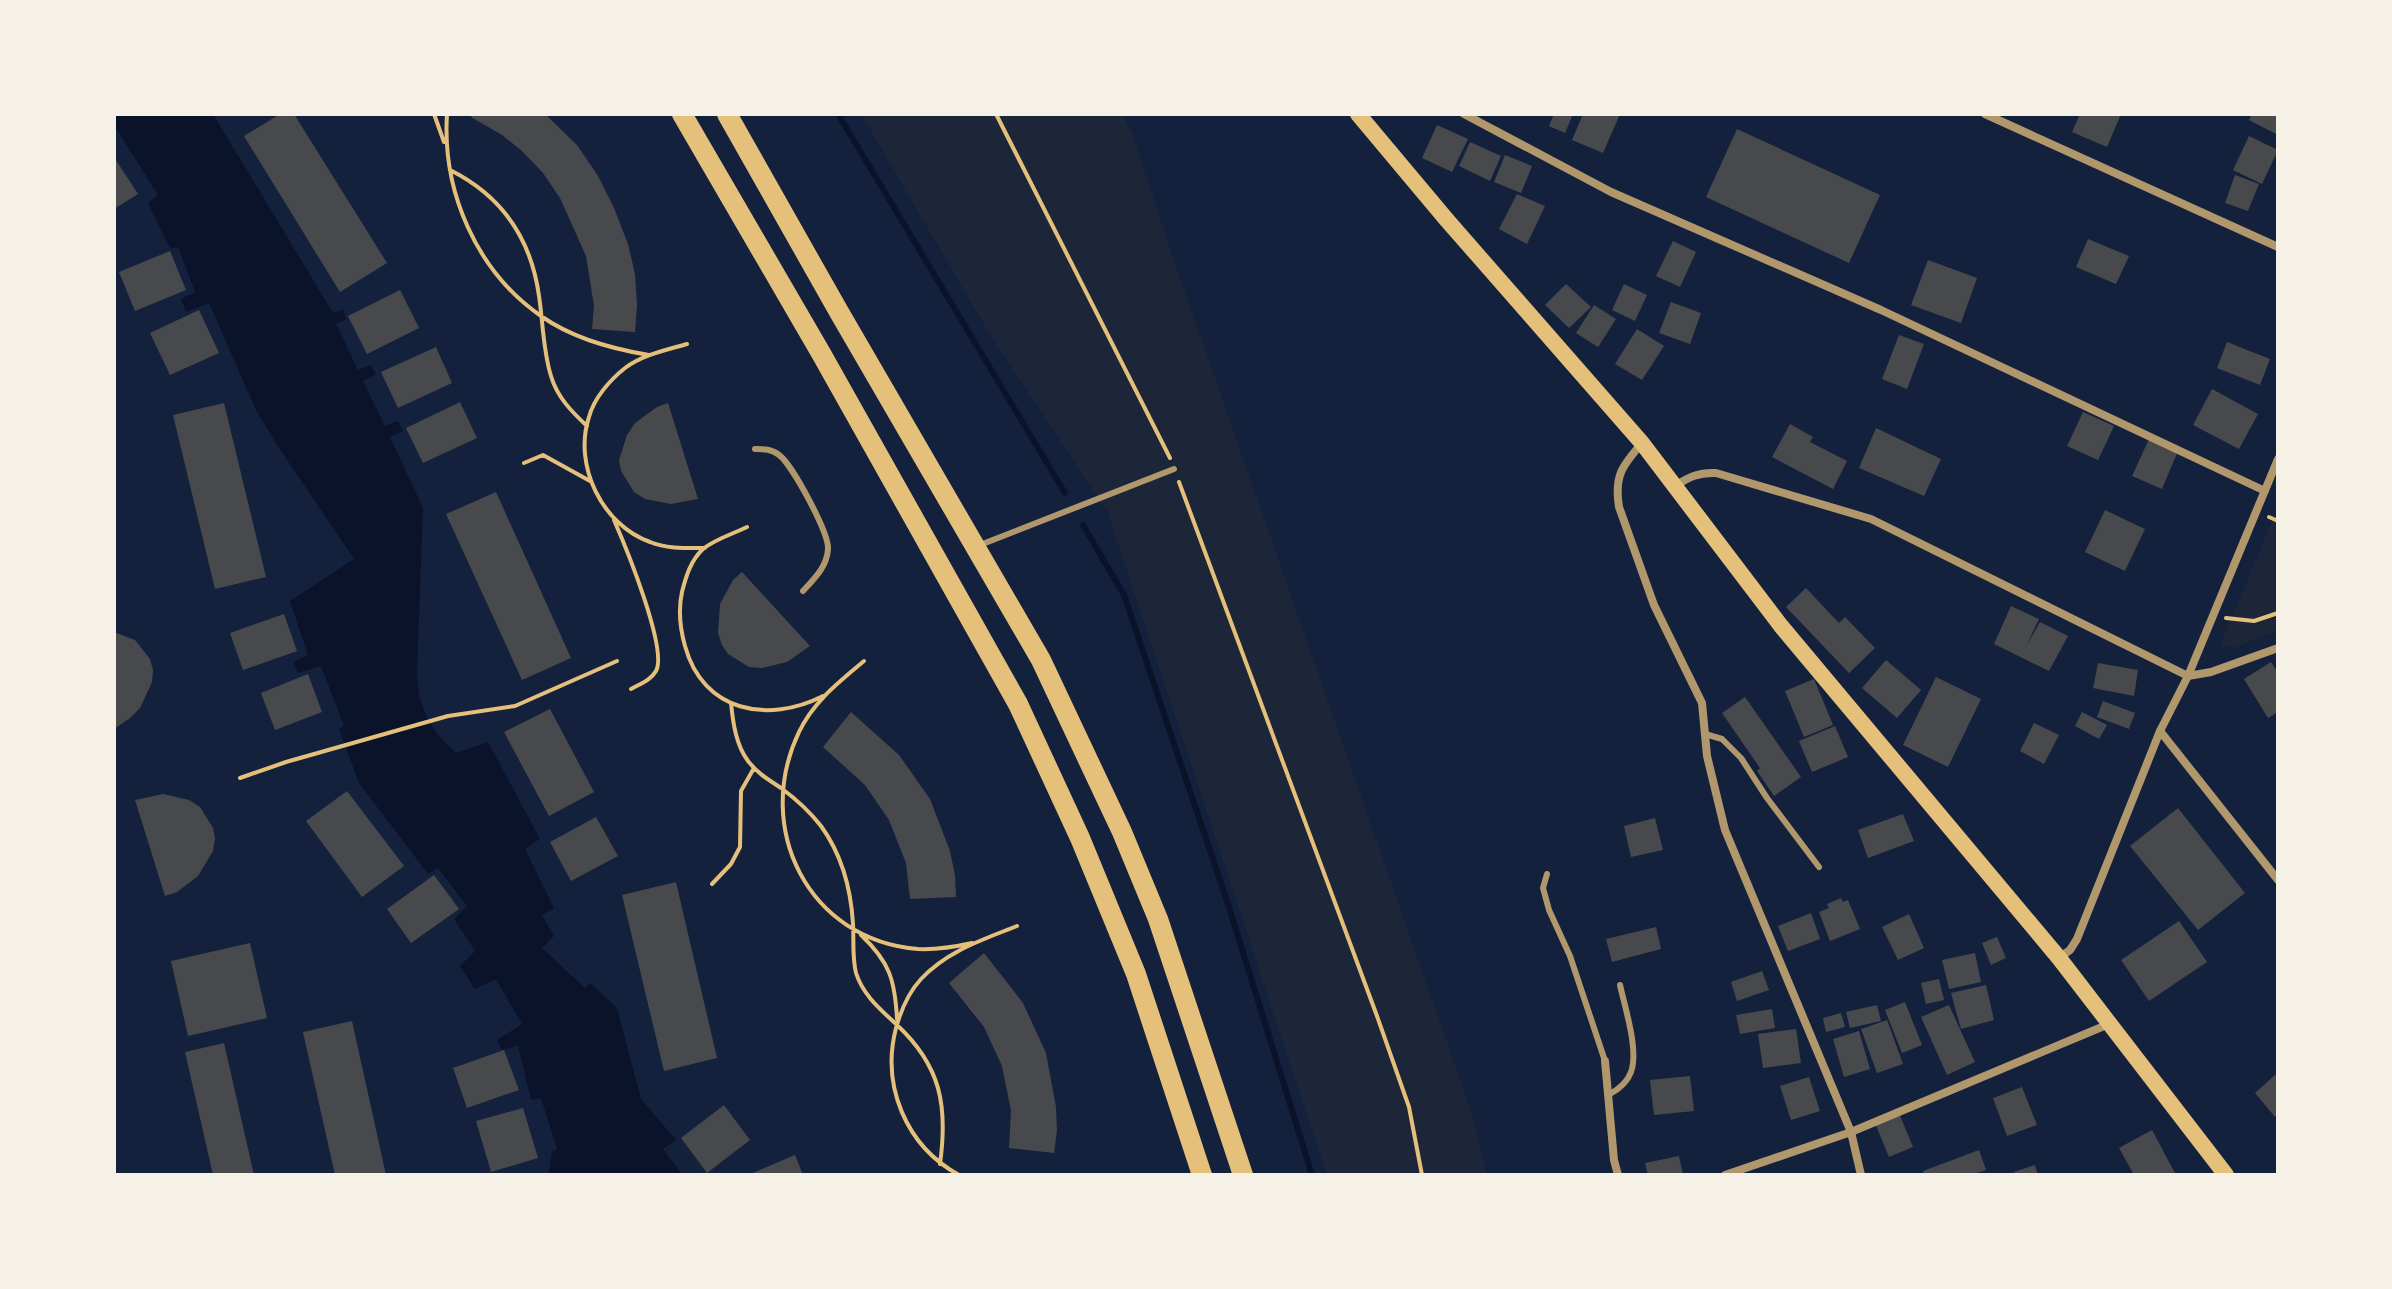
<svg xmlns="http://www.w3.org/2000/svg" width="2392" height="1289" font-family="Ubuntu,sans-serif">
<rect width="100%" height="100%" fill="#14213d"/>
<path fill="#1d2539" d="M861 114H1122L1132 133 1179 275 1473 1117 1487 1175H1327L1107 511 992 338Z
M2278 507V630L2234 648 2220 645Z"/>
<path fill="#0b132b" d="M114 114H213L333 313 343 310 346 319 336 324 358 370 371 365 376 374 363 381 385 426 398 421 403 431 390 437 423 508 417 673C418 706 430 731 456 753L488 742 540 839 525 849 554 908 542 915 554 936 542 948 585 988 590 983 617 1008 641 1099 676 1140 663 1149 683 1175H551L549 1172 552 1152 557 1149 541 1098 531 1100 518 1046 502 1050 497 1040 522 1024 496 979 475 989 460 966 475 951 454 919 467 906 438 868 428 874 359 783 339 729 344 726 321 666 298 673 293 662 308 655 290 601 354 559 277 445 256 410 209 303 186 312 181 299 195 292 178 247 170 248 148 203 158 195 114 125Z"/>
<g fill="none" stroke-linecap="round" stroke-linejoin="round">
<path stroke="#0b132b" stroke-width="6" d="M838 114 1065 493
M1083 525 1124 595 1229 907 1312 1175"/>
</g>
<path fill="#48494c" d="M280 114H294L387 263 340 292 244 136Z
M473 114H545L577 145 598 176 614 208 628 244 635 274 637 306 635 332 592 329 594 306 586 256 560 198 543 173 522 151 502 135 471 117Z
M1554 114H1573L1565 133 1549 126Z
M1583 114H1620L1603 153 1572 140Z
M2080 114H2121L2107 147 2072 132Z
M2252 114H2278V135L2249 120Z
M1437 125 1468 139 1452 172 1422 158Z
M1737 129 1880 195 1849 263 1706 197Z
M2249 136 2278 150 2262 184 2233 170Z
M1470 142 1501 156 1490 181 1459 166Z
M1505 155 1532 166 1521 193 1494 182Z
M114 157 138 194 114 209Z
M2235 175 2259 184 2248 211 2225 203Z
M1517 194 1545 206 1527 244 1499 229Z
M2088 239 2129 256 2116 284 2076 267Z
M1673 241 1696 252 1680 287 1656 276Z
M170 251 186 290 135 311 119 272Z
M1928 260 1977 278 1961 323 1911 305Z
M1566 284 1591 307 1569 328 1545 305Z
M1624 284 1647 295 1635 321 1612 310Z
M400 290 419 328 367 354 348 316Z
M1671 302 1701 313 1690 344 1659 333Z
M1594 305 1616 319 1598 347 1576 333Z
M199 310 219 353 170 375 150 333Z
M1637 329 1664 346 1642 380 1615 364Z
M1899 335 1924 344 1907 389 1882 379Z
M2227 342 2270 359 2260 385 2217 368Z
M436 347 452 383 398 408 381 372Z
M2212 389 2258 414 2239 449 2193 425Z
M460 402 477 438 423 463 406 428Z
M224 403 266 577 215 589 173 415Z
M668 403 698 499 671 504 645 499 634 492 621 471 619 460 627 435 635 423 657 407Z
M2083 412 2114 426 2098 460 2067 446Z
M1790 424 1813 437 1810 442 1847 461 1833 489 1772 457Z
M1876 428 1941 459 1924 496 1859 468Z
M2149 439 2178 451 2162 489 2132 476Z
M496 492 571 658 522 680 446 514Z
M2105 510 2145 529 2125 571 2085 552Z
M742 572 810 646 787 662 762 668 749 667 728 654 722 645 718 633 720 604 733 580Z
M1806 588 1839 623 1845 617 1875 648 1849 673 1786 607Z
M2011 606 2039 619 2026 647 2040 622 2068 636 2049 671 1994 644Z
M284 614 297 651 243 670 230 633Z
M114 632 135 640 150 659 153 670 152 682 140 708 130 718 114 729Z
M1886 660 1921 690 1897 718 1862 688Z
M2271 662 2278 673V712L2268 718 2244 679Z
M2098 663 2138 670 2134 696 2093 688Z
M308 674 322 712 275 730 261 693Z
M1936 677 1981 699 1948 767 1903 745Z
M1814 679 1833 725 1804 737 1785 691Z
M1745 697 1801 777 1774 796 1757 771 1760 768 1722 713Z
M2103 701 2135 713 2129 729 2097 717Z
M550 709 594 792 549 816 504 732Z
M851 712 899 755 930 799 950 851 955 875 956 897 910 899 906 863 889 820 865 785 823 747Z
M2082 712 2107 725 2099 739 2075 726Z
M2034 723 2059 735 2044 764 2020 751Z
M1835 726 1848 757 1812 772 1799 741Z
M347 791 404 866 362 897 306 821Z
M163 794 189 800 200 807 213 828 215 839 213 851 198 876 177 892 165 896 135 800Z
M2178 808 2245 893 2198 930 2130 846Z
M1903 814 1914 841 1868 858 1858 830Z
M596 817 618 856 571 881 550 842Z
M1655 818 1663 850 1631 857 1624 826Z
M434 875 459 909 411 943 387 909Z
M676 882 717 1058 664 1071 622 895Z
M1841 898 1843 902 1848 900 1860 929 1830 941 1819 912 1829 908 1827 904Z
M1811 913 1820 939 1788 951 1778 926Z
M1909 914 1924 948 1898 960 1882 927Z
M2179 921 2207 962 2149 1001 2121 960Z
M1656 927 1661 949 1612 962 1606 939Z
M1997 937 2006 958 1991 965 1982 943Z
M250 943 267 1018 188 1036 171 961Z
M984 953 1023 1003 1046 1053 1056 1107 1057 1131 1054 1153 1009 1148 1011 1111 1002 1066 984 1027 949 983Z
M1975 953 1981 982 1949 989 1942 960Z
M1762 971 1769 990 1737 1001 1731 982Z
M1939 979 1944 1000 1926 1004 1921 983Z
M1986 985 1994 1020 1961 1029 1951 993Z
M1905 1002 1922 1045 1902 1053 1885 1010Z
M1877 1005 1881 1021 1850 1028 1846 1012Z
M1949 1005 1975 1062 1947 1075 1921 1017Z
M1772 1009 1775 1028 1740 1034 1736 1015Z
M1841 1013 1845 1027 1826 1032 1823 1018Z
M1887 1020 1903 1064 1877 1073 1861 1029Z
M352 1021 386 1175H335L303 1032Z
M1796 1029 1801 1063 1763 1068 1758 1034Z
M1859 1031 1870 1069 1844 1077 1833 1039Z
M224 1043 254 1175H213L185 1052Z
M504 1050 519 1090 467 1108 453 1068Z
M2275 1075 2278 1078V1114L2275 1117 2255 1093Z
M1690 1076 1694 1111 1654 1115 1650 1080Z
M1809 1077 1820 1111 1791 1120 1780 1086Z
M2022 1087 2037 1125 2007 1136 1993 1098Z
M724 1105 750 1140 707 1173 681 1138Z
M523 1108 538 1158 491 1172 476 1121Z
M1899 1113 1913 1147 1889 1157 1875 1123Z
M2152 1130 2176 1175H2134L2119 1148Z
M1979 1150 1986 1170 1970 1175H1924L1923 1171Z
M795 1155 803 1175H748Z
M1679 1156 1683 1175H1648L1645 1163Z
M2035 1165 2038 1175H2015L2014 1172Z"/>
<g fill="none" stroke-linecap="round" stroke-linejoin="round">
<path stroke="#e5c07b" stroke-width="4" d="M434 114 444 142
M447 114C442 191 476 271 541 316 572 338 612 349 649 355
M996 114 1170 458
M450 170C502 196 531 238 539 296 543 322 543 351 551 376 557 397 572 412 587 426
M687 344C666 350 642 355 625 368 610 380 594 398 589 417 573 465 602 525 650 542 667 549 687 548 705 548
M524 463 543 455 590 481
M1179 482 1377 1016 1409 1107 1422 1175
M2269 517 2278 521
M614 520C625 545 668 649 656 671 651 680 640 684 631 689
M747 527C733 534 715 539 703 549 691 560 686 576 682 592 678 610 680 628 685 646 703 712 768 724 823 696
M2226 618 2254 621 2278 613
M864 661C839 682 813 702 799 732 753 828 808 940 918 949 937 950 954 947 972 943
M731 703C733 723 736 745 748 761 757 773 769 780 781 788 796 799 810 812 821 826 842 855 851 889 853 924 854 940 852 957 856 973 863 995 880 1009 897 1025 941 1066 948 1106 940 1164
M240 778 286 762 448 716 515 706 617 661
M712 884 731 864 740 847 741 791 754 768
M861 935C890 962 895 981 897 1019
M959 1175C906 1146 881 1086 896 1028 901 1010 908 993 921 979 947 951 982 940 1017 926"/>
<path stroke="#b1986c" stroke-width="6" d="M755 449C764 449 772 449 779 455 792 464 829 533 828 549 827 567 814 579 803 591
M980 545 1174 469
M1705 734 1722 739 1741 758 1767 798 1819 867
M1547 874 1543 888 1549 910 1570 956 1605 1061
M1610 1094C1619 1089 1627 1083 1631 1072 1639 1050 1625 1008 1620 985"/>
<path stroke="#b1986c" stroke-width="8" d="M1464 114 1611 192 1881 310 2265 491
M1985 114 2278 247
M1642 443C1622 466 1614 476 1619 507L1654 605 1702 703 1707 756 1725 830 1851 1132 1861 1175
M1675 486C1689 477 1699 472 1716 473L1871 519 2188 676 2211 672 2278 648
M2160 731 2278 880
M2059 958 2070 950 2077 939 2160 731 2188 676 2278 459
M1605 1061 1614 1160 1618 1175
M1725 1175 1851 1132 2109 1024"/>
<path stroke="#e5c07b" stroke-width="16" d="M1358 114 1446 219 1642 443 1781 626 2059 958 2226 1175"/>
<path stroke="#e5c07b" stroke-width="20" d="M682 114 822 355 1018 704 1080 838 1136 974 1202 1175
M727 114 839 312 1041 660 1122 832 1158 919 1243 1175"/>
</g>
<rect width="2392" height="1289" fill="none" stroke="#f6f1e7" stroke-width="232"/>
</svg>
